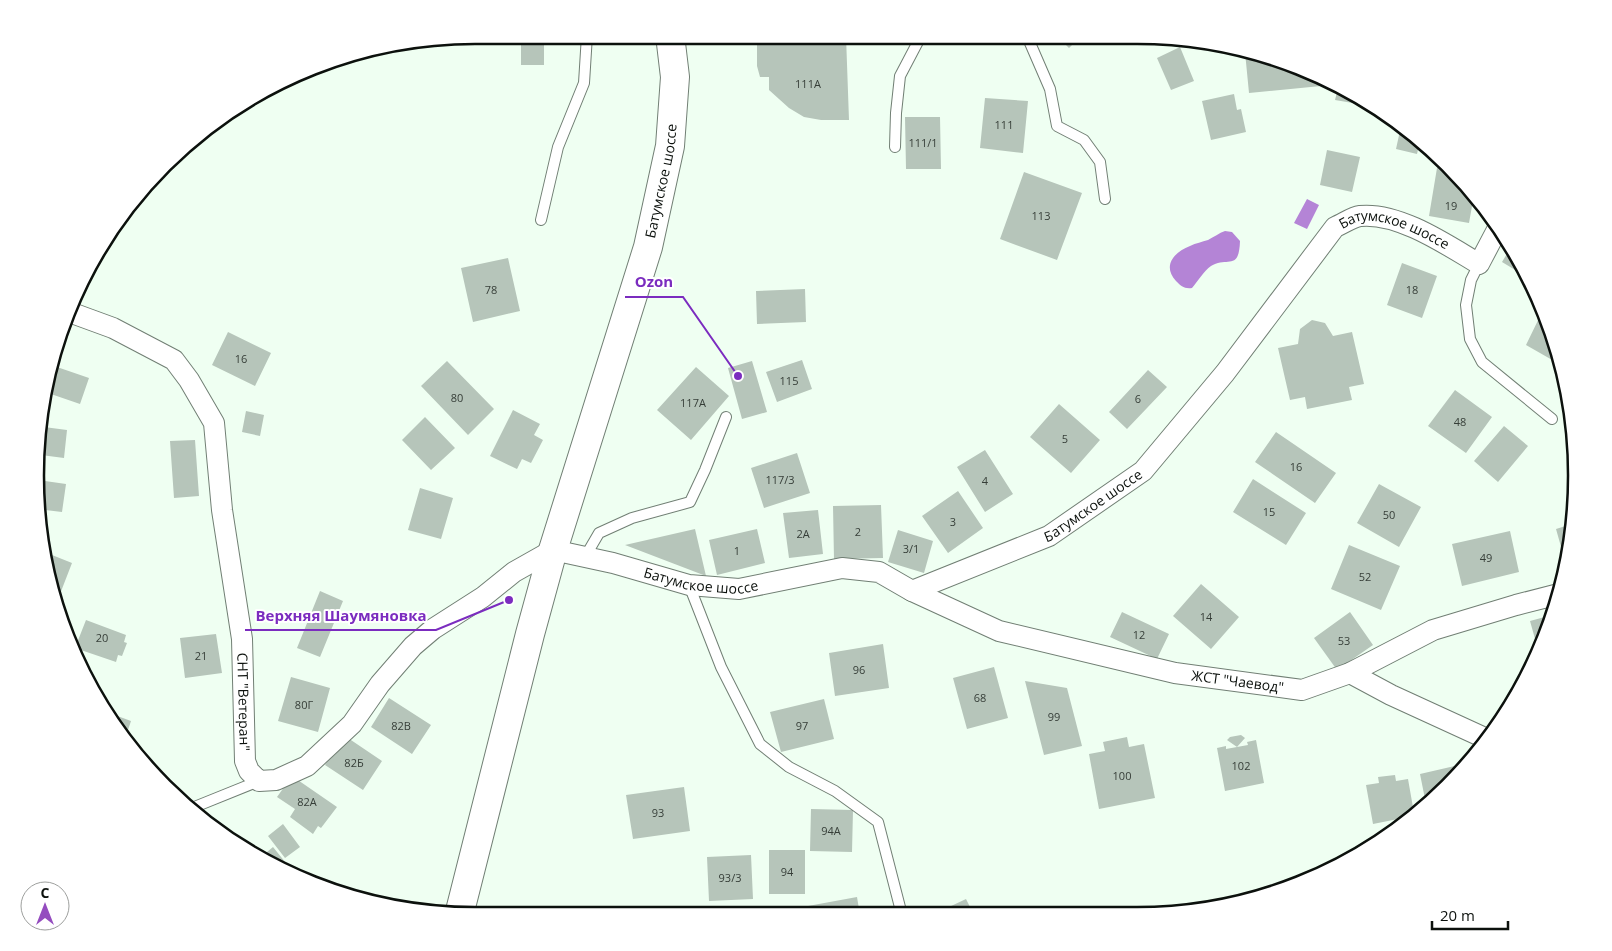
<svg xmlns="http://www.w3.org/2000/svg" width="1612" height="951" font-family="'Open Sans',sans-serif">
<rect width="100%" height="100%" fill="#effff2"/>
<path fill="#b484d6" d="M1307 199 1319 205 1307 229 1294 223Z
M1225 231 1232 232 1240 241C1239 272 1227 256 1211 266 1204 271 1198 281 1192 288 1184 289 1181 286 1176 281 1162 266 1174 252 1190 246 1196 243 1202 242 1208 240 1214 237 1219 233 1225 231Z"/>
<path fill="#b6c5ba" d="M757 35 846 36 849 120H821L804 117 789 108 769 90V77H760L757 66Z
M521 36H544V65H521Z
M1057 36H1081L1069 48Z
M1180 47 1194 81 1171 90 1157 58Z
M1245 52 1278 58 1320 79 1321 86 1249 93Z
M1338 88 1376 107 1335 100Z
M1234 94 1237 110 1241 109 1246 132 1211 140 1202 101Z
M985 98 1028 101 1023 153 980 148Z
M905 117H940L941 169H906Z
M1401 126 1420 141 1417 154 1396 149Z
M1327 150 1360 157 1352 192 1320 185Z
M1437 168 1454 171 1474 195 1469 223 1429 216Z
M1024 172 1082 193 1057 260 1000 239Z
M1511 247 1525 273 1527 277 1502 262Z
M508 258 520 311 473 322 461 268Z
M1402 263 1437 276 1422 318 1387 305Z
M805 289 806 322 757 324 756 291Z
M1544 308 1556 349 1561 365 1526 345Z
M1312 320 1325 323 1333 336 1352 332 1364 384 1349 387 1352 400 1307 409 1305 397 1290 400 1278 348 1298 344 1300 329Z
M228 332 271 353 255 386 212 365Z
M802 360 812 389 777 402 766 372Z
M447 361 494 409 468 435 421 386Z
M752 361 767 412 742 419 728 368Z
M57 367 89 378 80 404 48 393Z
M696 367 729 396 691 440 657 410Z
M1148 370 1167 387 1127 429 1109 412Z
M1455 390 1492 417 1466 453 1428 426Z
M1059 404 1100 440 1071 473 1030 437Z
M513 410 540 424 534 435 543 440 531 463 522 459 517 469 490 456Z
M246 411 264 415 260 436 242 432Z
M425 417 455 448 431 470 402 440Z
M1504 426 1528 446 1498 482 1474 461Z
M44 427 67 430 64 458 41 455Z
M1276 432 1336 473 1315 503 1255 462Z
M195 440 199 496 174 498 170 441Z
M985 450 1013 494 985 512 957 467Z
M797 453 810 493 764 508 751 468Z
M1253 479 1306 513 1286 545 1233 512Z
M38 480 66 484 62 512 37 509 36 504Z
M1379 484 1421 507 1399 547 1357 523Z
M420 488 453 498 441 539 408 530Z
M958 491 983 528 948 553 922 516Z
M881 505 883 558 834 559 833 506Z
M818 510 823 554 789 558 783 513Z
M1572 524 1569 561 1567 568 1556 529Z
M695 529 706 576 625 545Z
M757 529 765 563 717 575 709 540Z
M898 530 933 541 924 573 888 562Z
M1510 531 1519 572 1462 586 1452 544Z
M1349 545 1400 566 1381 610 1331 589Z
M47 553 72 563 60 594 56 592Z
M1201 584 1239 617 1211 649 1173 616Z
M320 591 343 601 320 657 297 648Z
M1122 612 1169 634 1157 659 1110 637Z
M1350 612 1373 645 1337 670 1314 638Z
M1552 615 1544 644 1539 653 1530 621Z
M86 620 126 635 124 642 127 643 122 656 118 655 116 662 75 648Z
M216 634 222 673 185 678 180 638Z
M883 644 889 688 835 696 829 653Z
M994 667 1008 718 967 729 953 678Z
M291 677 330 688 318 732 278 721Z
M1025 681 1067 688 1082 746 1044 755Z
M389 698 431 725 412 754 371 727Z
M824 699 834 739 781 752 770 712Z
M112 714 131 721 126 736Z
M1241 735 1245 738 1237 747 1227 740 1230 737Z
M345 736 382 761 363 790 325 765Z
M1127 737 1129 747 1144 744 1155 798 1099 809 1089 754 1105 751 1103 742Z
M1256 740 1264 783 1225 791 1217 748 1226 746V749L1248 745 1247 742Z
M1459 765 1461 772 1448 787 1426 804 1420 774Z
M1395 775 1396 781 1408 779 1414 813 1408 817 1373 824 1366 785 1379 783 1378 777Z
M292 776 337 807 321 828 318 826 313 834 290 817 295 809 277 797Z
M684 787 690 831 633 839 626 795Z
M811 809 853 810 852 852 810 851Z
M283 824 300 847 285 858 268 836Z
M273 847 294 873 261 857Z
M769 850H805V894H769Z
M751 855 753 899 709 901 707 857Z
M857 897 860 915H810L808 906Z
M966 899 974 915H932Z"/>
<g fill="none" stroke-linecap="round" stroke-linejoin="round">
<defs>
<path id="lane" d="M1027 36 1050 89 1057 126 1084 140 1100 162 1105 199
M895 147 896 113 900 76 921 36
M541 220 558 147 584 83 587 35
M1479 264 1471 280 1466 305 1470 339 1482 362 1552 419
M585 557 599 533 632 518 690 502 705 470 726 417
M689 585 721 667 760 744 789 767 835 791 878 822 902 915
M192 808 259 781"/>
<g id="street">
<path id="s1" d="M72 313 113 328 174 360 189 380 214 423 222 510 242 639 245 761 249 771 259 781 276 780 307 766 352 724 380 684 413 646 433 629 483 597 514 572 553 550 613 563 689 585 739 589 842 568 879 572 912 591 999 631 1175 673 1302 690 1350 673 1433 630 1516 605 1559 594"/>
<path id="s2" d="M912 591 1049 536 1143 471 1225 373 1335 227C1343 224 1352 217 1360 216 1399 212 1447 245 1479 264L1499 226"/>
<path d="M1350 673 1391 695 1487 739"/>
</g>
<g id="highway">
<path id="s3" d="M459 915 530 634 553 550 648 247 670 146 675 77 670 35"/>
</g>
</defs>
<use href="#lane" stroke="#717f74" stroke-width="12"/>
<use href="#street" stroke="#717f74" stroke-width="22"/>
<use href="#highway" stroke="#717f74" stroke-width="30"/>
<use href="#lane" stroke="#fff" stroke-width="10"/>
<use href="#street" stroke="#fff" stroke-width="20"/>
<use href="#highway" stroke="#fff" stroke-width="28"/>
</g>
<g text-anchor="middle" stroke-width="4" stroke-linejoin="round" paint-order="stroke">
<g font-size="11" fill="#363e38">
<text x="808" y="88">111А</text>
<text x="1004" y="129">111</text>
<text x="923" y="147">111/1</text>
<text x="1451" y="210">19</text>
<text x="1041" y="220">113</text>
<text x="491" y="294">78</text>
<text x="1412" y="294">18</text>
<text x="241" y="363">16</text>
<text x="789" y="385">115</text>
<text x="457" y="402">80</text>
<text x="1138" y="403">6</text>
<text x="693" y="407">117А</text>
<text x="1460" y="426">48</text>
<text x="1065" y="443">5</text>
<text x="1296" y="471">16</text>
<text x="780" y="484">117/3</text>
<text x="985" y="485">4</text>
<text x="1269" y="516">15</text>
<text x="1389" y="519">50</text>
<text x="953" y="526">3</text>
<text x="858" y="536">2</text>
<text x="803" y="538">2А</text>
<text x="911" y="553">3/1</text>
<text x="737" y="555">1</text>
<text x="1486" y="562">49</text>
<text x="1365" y="581">52</text>
<text x="1206" y="621">14</text>
<text x="1139" y="639">12</text>
<text x="102" y="642">20</text>
<text x="1344" y="645">53</text>
<text x="201" y="660">21</text>
<text x="859" y="674">96</text>
<text x="980" y="702">68</text>
<text x="304" y="709">80Г</text>
<text x="1054" y="721">99</text>
<text x="401" y="730">82В</text>
<text x="802" y="730">97</text>
<text x="354" y="767">82Б</text>
<text x="1241" y="770">102</text>
<text x="1122" y="780">100</text>
<text x="307" y="806">82А</text>
<text x="658" y="817">93</text>
<text x="831" y="835">94А</text>
<text x="787" y="876">94</text>
<text x="730" y="882">93/3</text>
</g>
<g font-size="14" fill="#0c110d" stroke="#fff">
<text dy="5" stroke="none"><textPath href="#s3" startOffset="762">Батумское шоссе</textPath></text>
<text dy="5" stroke="none"><textPath href="#s2" startOffset="636">Батумское шоссе</textPath></text>
<text dy="5" stroke="none"><textPath href="#s2" startOffset="201">Батумское шоссе</textPath></text>
<text dy="5" stroke="none"><textPath href="#s1" startOffset="1086">Батумское шоссе</textPath></text>
<text dy="5" stroke="none"><textPath href="#s1" startOffset="1645">ЖСТ "Чаевод"</textPath></text>
<text dy="5" stroke="none"><textPath href="#s1" startOffset="468">СНТ "Ветеран"</textPath></text>
</g>
</g>
<path d="M0 0H1612V951H0ZM475 44H1137A431 431 0 0 1 1568 475V476A431 431 0 0 1 1137 907H475A431 431 0 0 1 44 476V475A431 431 0 0 1 475 44Z" fill="#fff" fill-rule="evenodd"/>
<path fill="none" stroke="#0c110d" stroke-width="2.5" d="M475 44H1137A431 431 0 0 1 1568 475V476A431 431 0 0 1 1137 907H475A431 431 0 0 1 44 476V475A431 431 0 0 1 475 44Z"/>
<path fill="none" stroke="#7b2cbf" stroke-width="2" d="M738 376L683 297H625M509 600L436 630H245"/>
<g fill="#7b2cbf" stroke="#fff" stroke-width="2">
<circle cx="738" cy="376" r="5"/>
<circle cx="509" cy="600" r="5"/>
</g>
<g font-size="15" text-anchor="middle" font-weight="bold" fill="#7b2cbf" stroke="#fff" stroke-width="4" stroke-linejoin="round" paint-order="stroke">
<text x="654" y="287">Ozon</text>
<text x="341" y="621">Верхняя Шаумяновка</text>
</g>
<g transform="translate(45 906)"><circle r="24" fill="#ffffff" stroke="#9ea09e"/>
<path d="M0-4L9 19L0 12L-9 19Z" fill="#944cbf"/>
<text y="-8" font-size="14" font-weight="bold" text-anchor="middle" fill="#0c110d">С</text>
</g>
<path d="M1432 921v8h76v-8" fill="none" stroke="#0c110d" stroke-width="2.5"/>
<text x="1440" y="921" font-size="15" fill="#0c110d" stroke="#ffffff" stroke-width="4" paint-order="stroke">20 m</text>
</svg>
